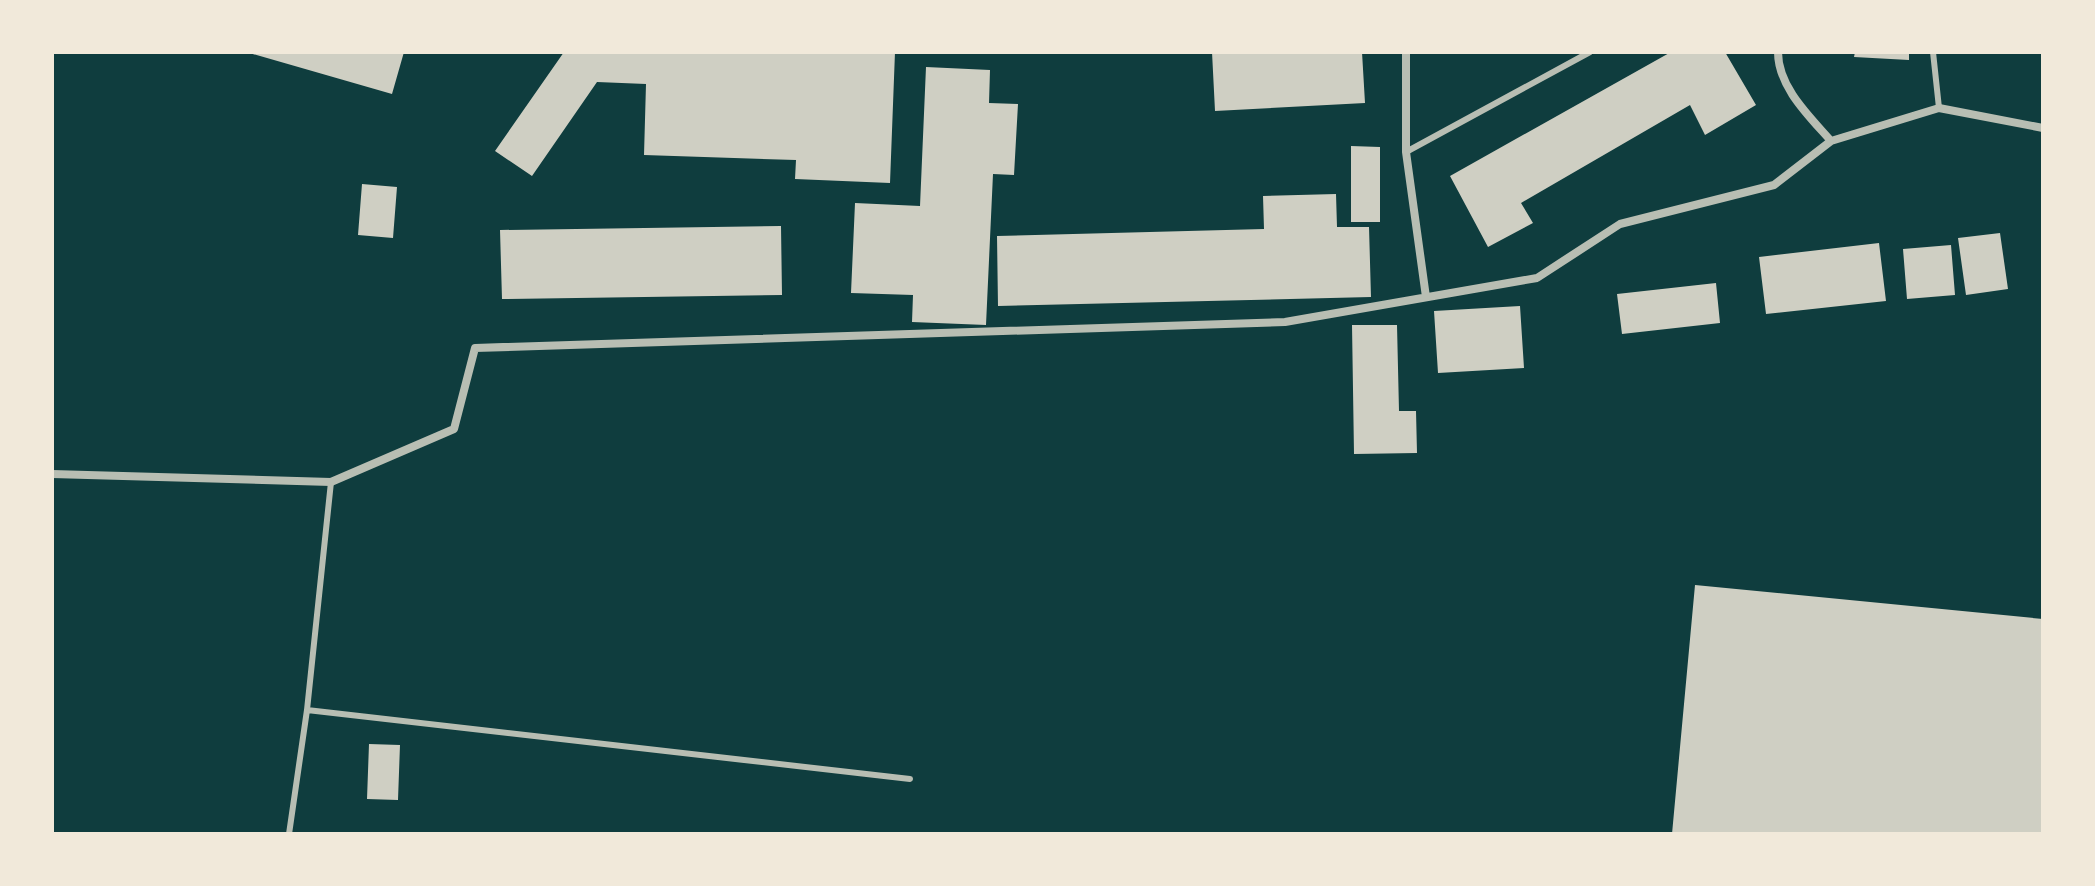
<svg xmlns="http://www.w3.org/2000/svg" width="2095" height="886" font-family="Merriweather,serif">
<rect width="100%" height="100%" fill="#0f3d3e"/>
<path fill="#cfcfc3" d="M246 52H404L392 94Z
M564 52H895L890 183 795 179 796 160 644 155 646 84 597 82 532 176 495 151Z
M1212 52H1362L1365 103 1215 111Z
M1671 52H1725L1756 105 1705 135 1690 105 1521 203 1533 223 1488 247 1450 176Z
M1855 52H1909V60L1854 57Z
M926 67 990 70 989 103 1018 104 1014 175 993 174 986 325 912 322 913 295 851 293 855 203 920 206Z
M1351 146 1380 147V222H1351Z
M362 184 397 187 393 238 358 235Z
M1336 194 1337 227H1369L1371 297 998 306 997 236 1264 229 1263 196Z
M781 226 782 295 502 299 500 230Z
M2000 233 2008 289 1966 295 1958 238Z
M1879 243 1886 301 1766 314 1759 257Z
M1951 245 1955 295 1907 299 1903 249Z
M1716 283 1720 323 1622 334 1617 294Z
M1520 306 1524 368 1438 373 1434 311Z
M1352 325H1397L1399 411H1416L1417 453 1354 454Z
M1695 585 2043 619V834H1672Z
M369 744 400 745 398 800 367 799Z"/>
<g fill="none" stroke-linecap="round" stroke-linejoin="round">
<path stroke="#b8beb3" stroke-width="6" d="M1933 52 1939 108
M1406 152 1590 52
M307 710 910 779
M289 834 307 710 331 482"/>
<path stroke="#b8beb3" stroke-width="8" d="M1406 52V152L1426 297
M1778 52C1778 87 1809 116 1831 141
M52 474 331 482 454 429 475 348 1285 322 1537 278 1620 224 1774 185 1831 141 1939 108 2043 128"/>
</g>
<rect width="2095" height="886" fill="none" stroke="#f1e9da" stroke-width="108"/>
</svg>
